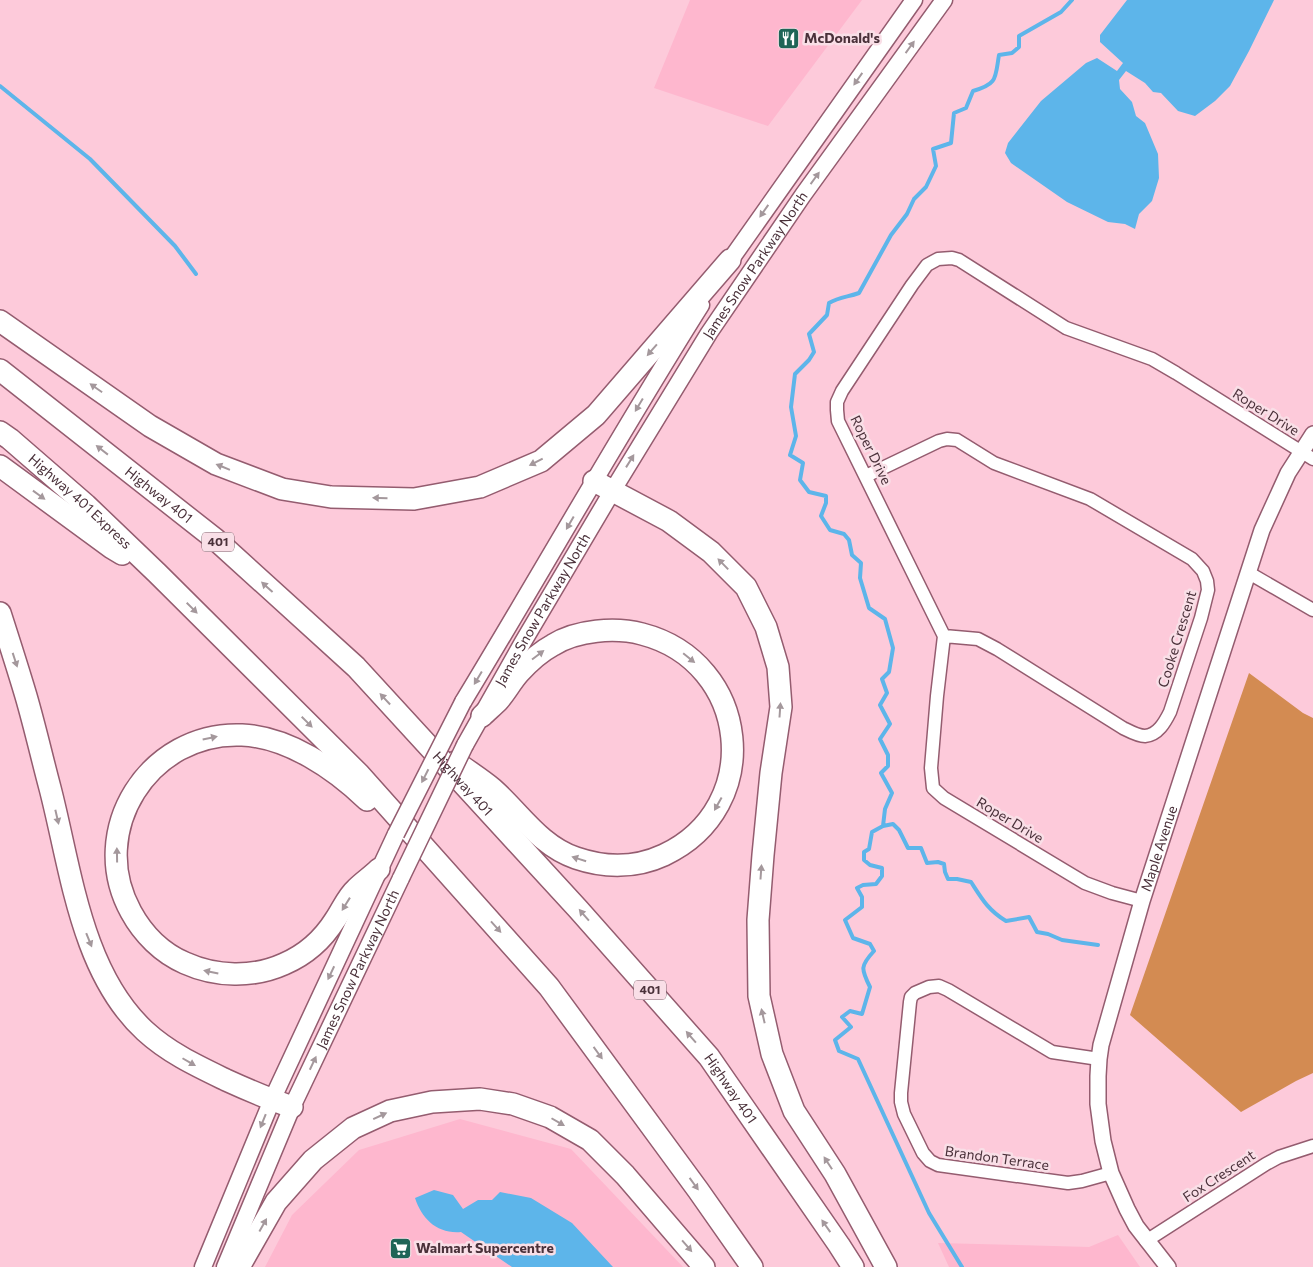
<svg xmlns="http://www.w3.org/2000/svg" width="1313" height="1267" font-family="Commissioner,sans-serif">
<rect width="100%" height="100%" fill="#fdcada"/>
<path fill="#feb7ce" d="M690 0H862L768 126 654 88Z
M460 1119 571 1149 683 1267H265L292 1215 359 1150Z
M1118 1235 1140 1267H949L938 1243 1089 1247Z"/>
<path fill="#d38b52" d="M1249 673 1303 713 1313 718V1073L1296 1081 1241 1112 1130 1015Z"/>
<path fill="#5db5ea" d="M1127 0H1274L1249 51 1230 86 1215 101 1195 116 1178 111 1161 93 1153 92 1145 83 1126 71 1119 80 1120 89 1132 102 1136 116 1145 123 1158 154 1159 178 1152 201 1139 214 1135 229 1125 224 1108 222 1067 202 1011 163 1005 153 1008 143 1041 101 1086 63 1097 58 1117 71 1123 63 1100 42V35Z
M434 1190 453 1195 463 1209 478 1200H492L500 1192 531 1198 572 1223 613 1267H512L461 1232C437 1234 422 1219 415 1198Z"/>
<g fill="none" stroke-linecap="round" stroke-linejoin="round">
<path stroke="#5db5ea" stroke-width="4" d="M0 86 90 159 175 246 196 274
M883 826 893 824 899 830 908 848H921L927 863 938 862 944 864 945 872 948 879H957L971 882C982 899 988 910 1006 921L1029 917 1037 932 1048 934 1062 940 1098 945
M962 1267 929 1213 858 1059 839 1051 835 1040 851 1027 842 1017 850 1011 862 1014 870 987C861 969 860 966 874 951L870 944 853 938 845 920 862 907V897L857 888 863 885 876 884 882 876V868L870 865 864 860V852L869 849 872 832 883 826 885 809 892 793 881 773 888 766V755L880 739 890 724 880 705 887 693 882 679 889 672 893 648 885 619 869 608 860 578 861 563 852 555 849 540 844 534 830 530 821 516 826 503V496L809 492 800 480 803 463 790 455 796 436 791 407 795 374 809 360 814 352 809 334 827 315 829 303C839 297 848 297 859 293L891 235 907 214 914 199 926 187 936 166 933 149 951 143 954 113 966 108 973 91C998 84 995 78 999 55L1012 53 1019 47V36L1061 12 1072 0"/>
<defs>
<path id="minor" d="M866 476 939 441 947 439 957 440 994 463 1090 499 1192 559 1203 571 1207 581 1208 590 1201 618 1170 712C1165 722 1158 735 1145 736 1138 736 1129 731 1123 728L997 649 978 639 944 636
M1249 573 1313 610
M1142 901 1112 893 1085 883 944 798 933 788 931 768 937 696 944 636 838 421 837 410V402L842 391 912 285 927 265 938 259 952 258 959 260 1066 328 1152 359 1176 373 1313 459
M1099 1059 1052 1052 948 990 939 986 929 987 915 993 911 997 910 1002 901 1093V1102L904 1114 923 1153 930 1161 938 1165 1068 1183 1082 1181 1111 1173
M1146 1241 1266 1164 1279 1157 1313 1146"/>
<g id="tertiary">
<path id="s1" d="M1168 1267 1136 1226 1127 1209 1111 1173 1103 1141 1098 1104V1076L1099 1059 1101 1045 1142 901 1262 530 1288 473 1313 434"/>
</g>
<g id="secondary">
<path d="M724 269 914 0"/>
<path d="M463 702C543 570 619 435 701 305"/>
<path id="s2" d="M465 745 523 642 613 490 709 333 803 195 944 0"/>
<path d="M203 1267 272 1100 396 834"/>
<path id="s3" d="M225 1267 292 1107 401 878"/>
</g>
<g id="motorway">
<path d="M0 321 150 426 216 464 282 489 331 497 414 499 480 487 541 461 596 415 730 260"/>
<path id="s4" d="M0 370 215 539 356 667 578 909 709 1057 839 1245 853 1267"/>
<path id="s5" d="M0 432 10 439 86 505 157 573 359 774 549 987 698 1190 752 1267"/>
<path d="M0 466 112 548 122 554"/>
<path d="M594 481 669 521 711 552 746 587 766 627 778 667 781 707 771 773 763 855 758 920 759 996 772 1054 794 1111 835 1174 886 1267"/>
<path d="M0 613C9 641 18 669 26 696 35 727 42 758 50 788 71 869 81 972 145 1031 169 1053 197 1066 226 1080 248 1090 269 1099 292 1107"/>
<path d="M456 762C468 771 481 779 493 789 520 813 540 846 576 858 605 868 636 868 664 855 766 807 750 662 642 634 615 627 577 630 553 645 540 652 529 662 519 673 511 682 506 692 498 701 493 706 487 711 482 716"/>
<path d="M367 800C335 769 288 737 242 735 149 731 86 831 131 912 143 934 162 953 185 963 216 977 253 978 284 964 305 955 323 939 335 920 342 910 347 897 356 889 363 882 372 876 379 869"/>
<path d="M239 1267 276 1202 313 1160 353 1128 390 1111 432 1102 480 1099 513 1104 550 1117 590 1140 625 1175 704 1267"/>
</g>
</defs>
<use href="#minor" stroke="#945c6f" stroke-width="15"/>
<use href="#tertiary" stroke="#945c6f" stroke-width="18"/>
<use href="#secondary" stroke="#945c6f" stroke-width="19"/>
<use href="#motorway" stroke="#945c6f" stroke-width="24"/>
<use href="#minor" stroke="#fff" stroke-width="12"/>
<use href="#tertiary" stroke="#fff" stroke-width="15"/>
<use href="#secondary" stroke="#fff" stroke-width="16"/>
<use href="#motorway" stroke="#fff" stroke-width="21"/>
<defs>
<path id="secondary-bridge" d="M396 834 463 702
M401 878 465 745"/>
</defs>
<use href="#secondary-bridge" stroke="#945c6f" stroke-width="19" stroke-linecap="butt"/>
<use href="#secondary-bridge" stroke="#fff" stroke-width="16"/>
</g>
<defs><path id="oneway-solid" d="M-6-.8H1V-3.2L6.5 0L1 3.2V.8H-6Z" transform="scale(1.25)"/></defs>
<g fill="#a4989c">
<use href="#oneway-solid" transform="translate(910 47) rotate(-54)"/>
<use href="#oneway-solid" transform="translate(858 79) rotate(125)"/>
<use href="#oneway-solid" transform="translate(815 178) rotate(-54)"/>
<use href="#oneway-solid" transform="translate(764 211) rotate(125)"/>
<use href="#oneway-solid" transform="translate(652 350) rotate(131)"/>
<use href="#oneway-solid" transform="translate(96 388) rotate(-145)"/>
<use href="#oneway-solid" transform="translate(639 405) rotate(121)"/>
<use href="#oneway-solid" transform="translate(102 450) rotate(-142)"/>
<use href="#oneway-solid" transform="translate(630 461) rotate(-58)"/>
<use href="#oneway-solid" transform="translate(536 462) rotate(153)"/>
<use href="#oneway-solid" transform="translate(223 467) rotate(-158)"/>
<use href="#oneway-solid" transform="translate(39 495) rotate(36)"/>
<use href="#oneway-solid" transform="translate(380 498) rotate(-179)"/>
<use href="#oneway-solid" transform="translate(570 523) rotate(120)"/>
<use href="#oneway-solid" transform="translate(723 564) rotate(-134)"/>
<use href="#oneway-solid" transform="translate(267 587) rotate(-138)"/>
<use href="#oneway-solid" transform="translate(192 608) rotate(45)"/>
<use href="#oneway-solid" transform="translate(538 655) rotate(-37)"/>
<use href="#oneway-solid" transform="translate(689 658) rotate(39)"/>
<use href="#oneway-solid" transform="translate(15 660) rotate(72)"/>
<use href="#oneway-solid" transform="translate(478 678) rotate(121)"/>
<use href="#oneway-solid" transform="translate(385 699) rotate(-133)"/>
<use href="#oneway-solid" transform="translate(780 710) rotate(-86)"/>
<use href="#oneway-solid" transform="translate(307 722) rotate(45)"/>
<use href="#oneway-solid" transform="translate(210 738) rotate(-12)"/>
<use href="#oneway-solid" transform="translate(425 776) rotate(117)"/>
<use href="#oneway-solid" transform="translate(718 804) rotate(119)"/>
<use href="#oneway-solid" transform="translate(57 817) rotate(77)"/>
<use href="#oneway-solid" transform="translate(117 855) rotate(-91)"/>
<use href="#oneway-solid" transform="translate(579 859) rotate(-162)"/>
<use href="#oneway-solid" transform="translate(761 872) rotate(-86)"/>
<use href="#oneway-solid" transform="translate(346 904) rotate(122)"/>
<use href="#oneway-solid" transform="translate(584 915) rotate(-131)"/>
<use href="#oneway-solid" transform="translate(496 927) rotate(48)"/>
<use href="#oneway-solid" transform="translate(89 940) rotate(68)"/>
<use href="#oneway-solid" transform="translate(211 972) rotate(-168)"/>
<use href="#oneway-solid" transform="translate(331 973) rotate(115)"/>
<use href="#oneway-solid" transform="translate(763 1016) rotate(-103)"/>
<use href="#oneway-solid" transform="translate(691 1037) rotate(-131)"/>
<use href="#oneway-solid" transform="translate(598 1053) rotate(54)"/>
<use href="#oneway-solid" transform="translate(189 1062) rotate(30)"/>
<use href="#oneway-solid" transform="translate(313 1063) rotate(-65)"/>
<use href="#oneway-solid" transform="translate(380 1116) rotate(-25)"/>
<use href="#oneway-solid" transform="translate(263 1121) rotate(112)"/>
<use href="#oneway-solid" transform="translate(558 1122) rotate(30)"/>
<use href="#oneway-solid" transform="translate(828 1163) rotate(-123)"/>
<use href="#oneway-solid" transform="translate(694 1184) rotate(54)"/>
<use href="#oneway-solid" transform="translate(263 1225) rotate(-61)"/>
<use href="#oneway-solid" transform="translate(826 1226) rotate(-125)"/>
<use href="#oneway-solid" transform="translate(687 1246) rotate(49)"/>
</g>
<defs>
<symbol id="restaurant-square" viewBox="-11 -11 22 22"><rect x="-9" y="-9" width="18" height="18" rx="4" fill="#1f6557" stroke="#f9dfe7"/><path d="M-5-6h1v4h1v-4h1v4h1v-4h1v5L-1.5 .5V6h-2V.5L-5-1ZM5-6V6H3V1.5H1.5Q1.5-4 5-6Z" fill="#fff"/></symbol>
<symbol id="supermarket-square" viewBox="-11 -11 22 22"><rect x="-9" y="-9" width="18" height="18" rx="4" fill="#1f6557" stroke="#f9dfe7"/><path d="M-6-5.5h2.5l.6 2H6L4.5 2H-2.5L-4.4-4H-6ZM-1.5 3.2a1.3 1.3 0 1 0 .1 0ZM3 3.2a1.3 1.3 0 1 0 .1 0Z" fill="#fff"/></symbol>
</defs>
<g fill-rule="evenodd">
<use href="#restaurant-square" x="776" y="26" width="25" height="25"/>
<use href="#supermarket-square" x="388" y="1236" width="25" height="25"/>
</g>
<g text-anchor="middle" stroke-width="5" stroke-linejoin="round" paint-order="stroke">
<g fill="#f9dfe7" stroke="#7e656e" stroke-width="1">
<rect x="202" y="532.5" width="32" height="19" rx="4"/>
<rect x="634" y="980.5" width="32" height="19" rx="4"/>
</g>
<g font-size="12" font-weight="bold" fill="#4a313a">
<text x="218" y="546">401</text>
<text x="650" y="994">401</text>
</g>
<g font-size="14" font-weight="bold" fill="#4a313a" stroke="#f9dfe7" text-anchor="start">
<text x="804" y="43">McDonald's</text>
<text x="416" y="1253">Walmart Supercentre</text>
</g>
<g font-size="14" fill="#4a313a" stroke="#f9dfe7">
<text dy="5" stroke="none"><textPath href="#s2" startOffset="561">James Snow Parkway North</textPath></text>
<text transform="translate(1266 412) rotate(32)" y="5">Roper Drive</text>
<text transform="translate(871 450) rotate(64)" y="5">Roper Drive</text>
<text dy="5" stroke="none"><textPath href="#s4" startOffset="202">Highway 401</textPath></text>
<text dy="5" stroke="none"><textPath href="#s5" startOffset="106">Highway 401 Express</textPath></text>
<text dy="5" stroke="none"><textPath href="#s2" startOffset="156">James Snow Parkway North</textPath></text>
<text transform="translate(1177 639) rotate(-73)" y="5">Cooke Crescent</text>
<text dy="5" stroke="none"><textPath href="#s4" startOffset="622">Highway 401</textPath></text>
<text transform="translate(1010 820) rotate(31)" y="5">Roper Drive</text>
<text dy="5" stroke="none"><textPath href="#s1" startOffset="445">Maple Avenue</textPath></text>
<text dy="5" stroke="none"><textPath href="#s3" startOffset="326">James Snow Parkway North</textPath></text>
<text dy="5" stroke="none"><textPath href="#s4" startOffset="1028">Highway 401</textPath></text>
<text transform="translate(997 1158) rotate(8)" y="5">Brandon Terrace</text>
<text transform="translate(1219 1176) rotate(-33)" y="5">Fox Crescent</text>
</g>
</g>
</svg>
